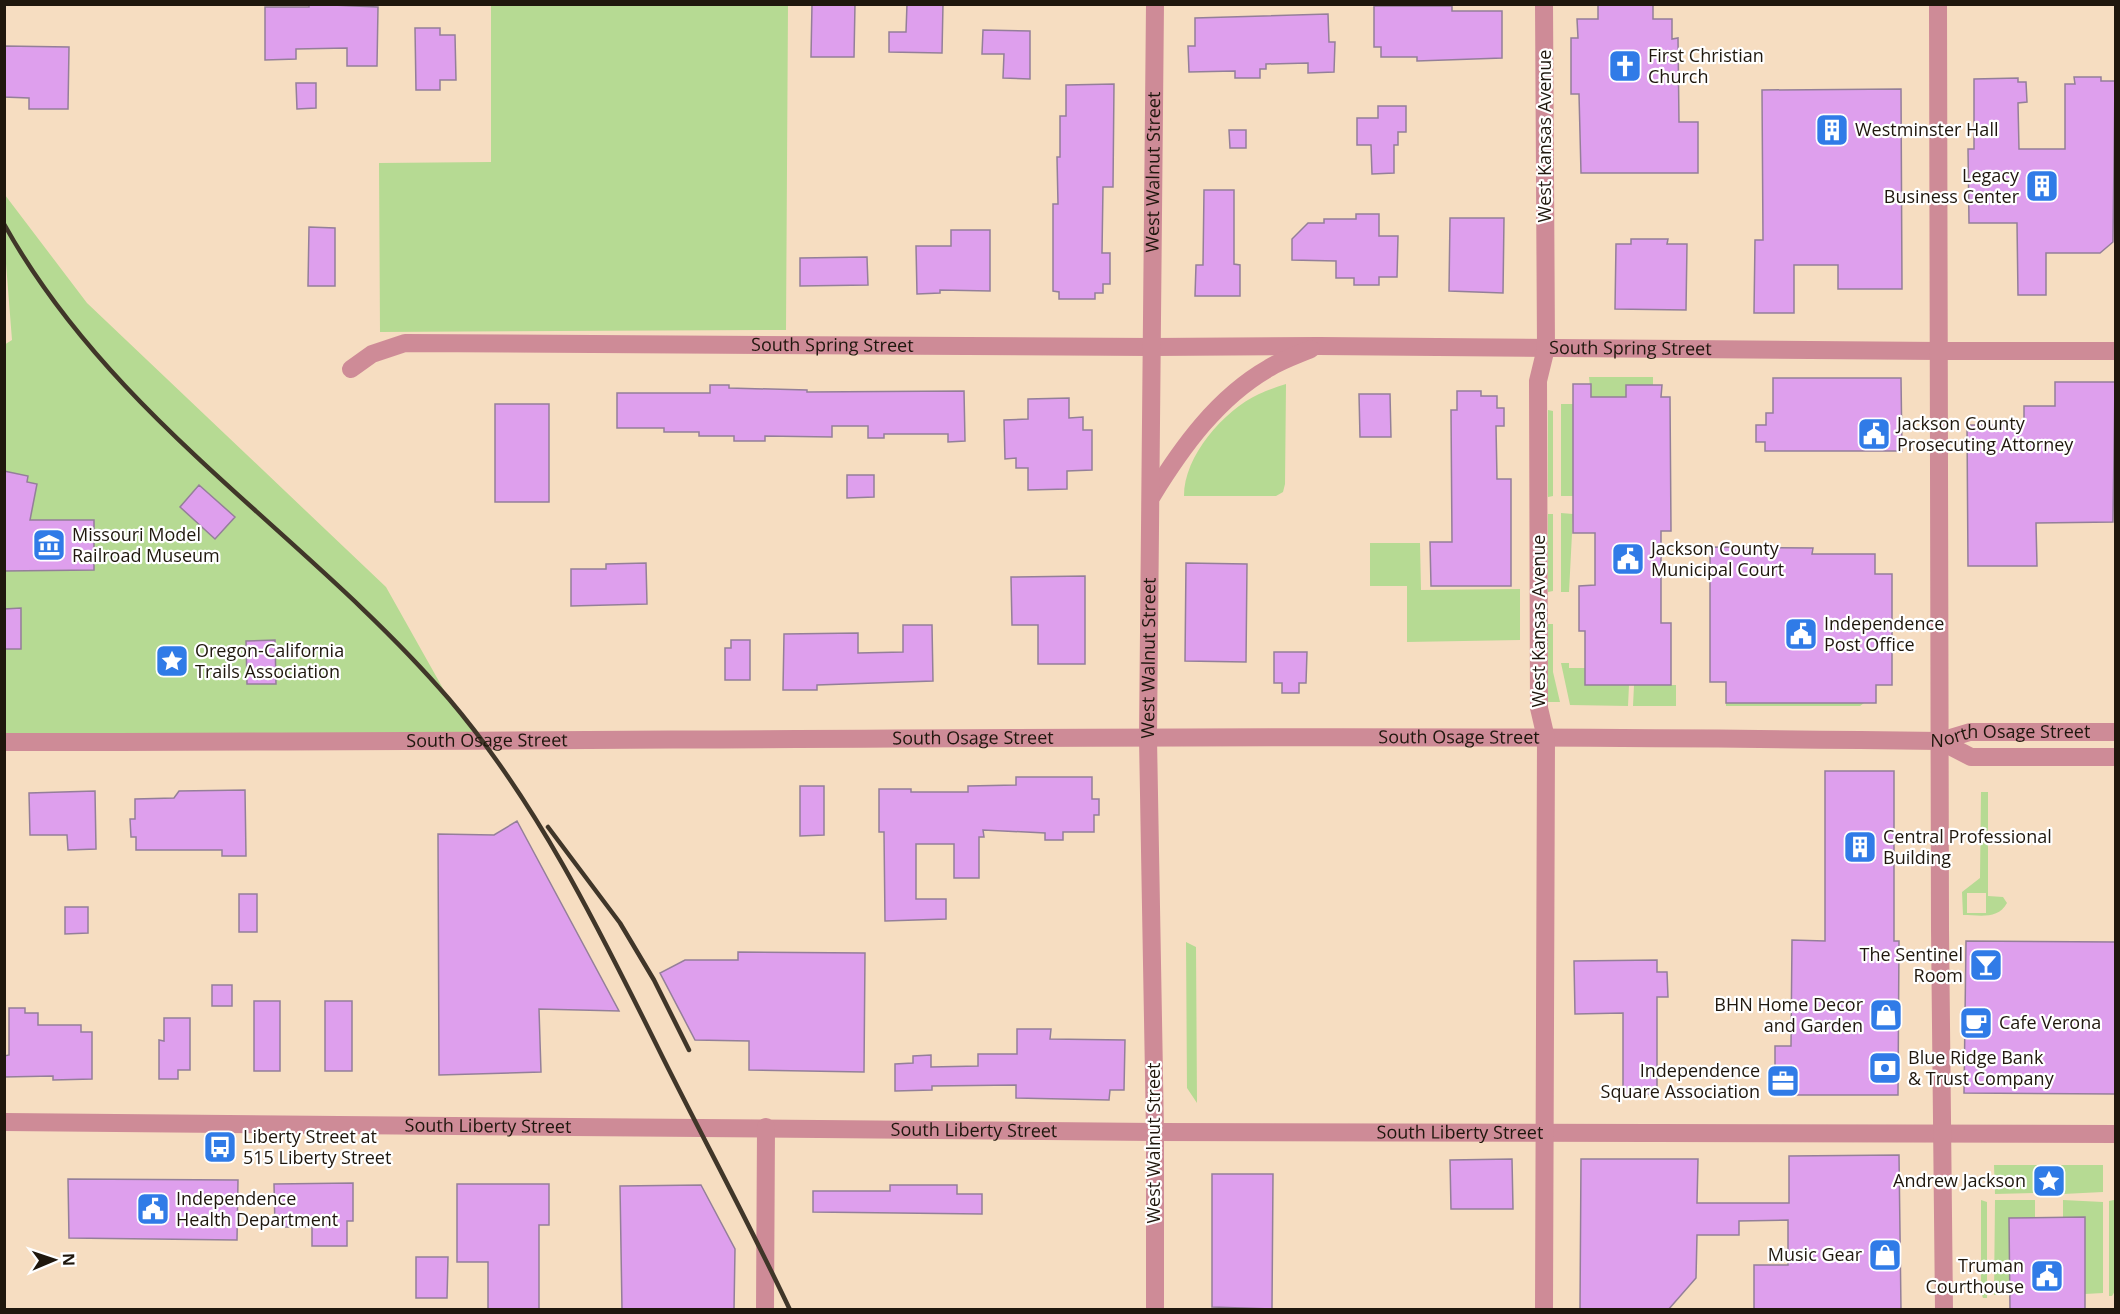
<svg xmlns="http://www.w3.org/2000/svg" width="2120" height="1314" font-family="'Open Sans',sans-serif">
<rect width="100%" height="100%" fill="#f6ddc1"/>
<path fill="#b6da93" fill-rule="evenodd" d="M491 5H788L786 330 380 332 379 163 491 162Z
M5 195 87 303 386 587 450 701 481 742H5L4 345 12 340 5 251Z
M1589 377H1653V385H1626V397H1591Z
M1286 384 1285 484 1283 492 1276 496H1184C1184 456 1223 411 1259 394 1267 390 1277 387 1286 384Z
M1561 404H1573V496H1561Z
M1548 410 1553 411V496L1548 497Z
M1561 513 1573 514 1569 592H1561Z
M1548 514H1553V591L1548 592Z
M1370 543H1420L1421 590 1520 589V640L1407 642V586H1370Z
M1548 624H1553V672L1560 702H1548Z
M1561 663H1569V668H1585V685H1629L1628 706 1570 705Z
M1634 685H1676V706H1633Z
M1726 703H1864L1860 706H1726Z
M1981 792H1988V896L2003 897 2007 903C1998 920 1979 915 1963 915L1962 892 1980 878ZM1967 893H1986V913H1967Z
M1186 942 1196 947 1197 1103 1187 1088Z
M1994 1165H2045L2046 1171H2041V1191H2035V1193L1995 1194Z
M2053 1165H2103V1192L2063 1194V1191H2057V1171L2052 1170Z
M1981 1200 1987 1202V1298H1983L1981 1292Z
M1995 1200H2035V1217L2009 1218 2010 1294 1994 1295Z
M2063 1200 2103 1202V1293L2085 1294V1217H2063Z
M2114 1200 2115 1291 2112 1296H2109V1201Z"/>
<path fill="#de9fed" stroke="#947f99" stroke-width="1.5" d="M309 4 378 7 377 66H347V48L296 49V59L265 60V7H309Z
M812 4H855L854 57H811Z
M907 4H943L942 53 889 52V32H906Z
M1598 4H1653V19H1672V39L1678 38 1679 122H1698V173H1581L1579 94H1571V38H1578L1577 19H1598Z
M1374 6H1452V11H1502V58L1417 61V57H1381V47H1374Z
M1328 14 1329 42H1335L1334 72 1308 73V63L1266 64V69H1260V78H1235V71L1189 72 1188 46H1195V18Z
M415 28H440V35H455L456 80H440V90H416Z
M983 30 1030 31V79L1003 78 1004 54H982Z
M4 46 69 47 68 109H29V98L4 97Z
M2074 77H2101V81H2115L2113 242 2100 253H2046V295H2018L2017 223H1969L1968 149H1974V79L2018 78V82H2026L2027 102 2018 103 2019 149H2065V84H2075Z
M296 83H316V108L297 109Z
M1114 84 1113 187H1103L1102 253H1110V284H1103V293H1095V299H1059V292L1053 291V204H1058L1057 157H1060V116H1066V85Z
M1901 89 1902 289H1838V265H1794V313H1754L1755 240H1763L1762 90Z
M1378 106H1406V132H1398V145H1394V173L1372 174 1371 145H1357V118H1378Z
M1229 130H1246V148H1230Z
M1204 190H1234V264L1240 265V296H1195L1196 265H1203Z
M1356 214H1379V236H1398L1397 277H1379V285H1354V278H1336V261L1292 260V239L1308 223H1324V219H1356Z
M1450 218H1504L1503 293 1449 291Z
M309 227 335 228V286H308Z
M951 230H990V291L940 290V293L917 294 916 246H951Z
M1631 239H1668L1667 244H1687L1686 310 1615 309 1616 244H1631Z
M867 257 868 285 800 286V258Z
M1773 378H1901L1902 451H1765V442H1756V425H1766V413H1773Z
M2055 382H2115L2113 522 2036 523 2037 566H1968L1967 425H2024V406H2055Z
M1573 384H1591V397H1626V385H1662L1661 397H1670L1671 531H1661V623H1671V685H1585V631H1579V586L1595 585V533H1573Z
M710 385H729V388L807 390V392L964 391 965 441 948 442V434H884V438H868V426H832V437L765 436V441H734V436H699V432H664V428H617V393H710Z
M1457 391H1481V396H1497V408H1504V426H1496L1497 479H1511V586H1431L1430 542H1452L1451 410H1457Z
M1359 394H1390L1391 437H1360Z
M1069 398V418L1083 417V430H1092V470L1067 471V489L1028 490V468H1016V458L1005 459 1004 420 1028 419V399Z
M495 404H549V502H495Z
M4 471 28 476 27 482 37 484 30 520H94V570L4 571Z
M847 475H874V497L847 498Z
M199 485 235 517 215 539 180 507Z
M1710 547 1813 548 1812 554H1875V574H1892V685H1876V703H1726V682H1710Z
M646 563 647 604 571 606V569H606V564Z
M1186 563 1247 564 1246 662 1185 661Z
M1085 576V664H1038V625H1012L1011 577Z
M21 608V649H4V609Z
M903 625H932L933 681 817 685V690H783L784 634 858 633V653L903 652Z
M275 640 276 684H247L246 641Z
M731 640H750V680H725V648H731Z
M1274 652H1307L1306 683H1299V693H1282V683H1274Z
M1825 771H1894V941H1899L1898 1095H1775V1046H1791L1792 940 1825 941Z
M1016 777H1092V799H1099V815H1094V832H1063V840H1045V833L983 830 984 837H979V878H954V844H916V899H946V919L885 921 884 832H879V789H911V792H968V786L1016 785Z
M800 786H824V835L800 836Z
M245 790 246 856H222V850H136V837H131L130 819H135V799L174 798 179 791Z
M95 791 96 849 68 850 67 835H30L29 793Z
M517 821 619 1011 539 1009 541 1072 439 1075 438 834 494 835Z
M239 894H257V932H239Z
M65 907H88V933L65 934Z
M1966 941 2115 942V1094L1964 1093Z
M738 952 865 953 864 1072 749 1070V1041L695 1040 660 973 685 960H738Z
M1657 960V972H1667L1668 997H1657V1094L1623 1095V1013L1575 1014 1574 961Z
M212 985H232V1006H212Z
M254 1001H280V1071H254Z
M325 1001H352V1071H325Z
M9 1008H25V1013H38V1025H81V1032H92V1079L53 1080V1076L4 1077V1056L9 1055Z
M164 1018H190V1070H178V1079H159V1040L164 1041Z
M1017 1029H1051L1050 1039 1125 1040 1124 1090H1110L1109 1100 1016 1098V1085L932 1086V1090L895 1091V1064L913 1063V1056L931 1055V1067L978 1066V1054H1017Z
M1899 1155 1901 1310H1754V1265H1788V1220L1739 1221V1235H1697L1696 1278 1668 1310H1580L1581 1159H1698L1697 1203H1789V1156Z
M1512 1159 1513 1209H1451L1450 1160Z
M1212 1174H1273L1272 1309 1212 1307Z
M68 1179 238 1180 237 1240 69 1238Z
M353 1183V1221H347V1246H312V1227H275L274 1184Z
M457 1184H549V1225H539V1310H488V1262H457Z
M701 1185 735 1249 734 1310H622L620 1186Z
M890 1185H957V1194H982V1214L813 1212V1191H890Z
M2085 1217V1310H2010L2009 1218Z
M416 1257H448L447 1298H416Z"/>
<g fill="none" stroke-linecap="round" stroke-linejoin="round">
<g stroke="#ce8b97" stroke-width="18">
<path id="s1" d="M351 369 372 354 405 343 1152 347 1319 346 1940 351"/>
<path d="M1152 496C1182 447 1218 397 1269 368 1282 360 1297 355 1311 349"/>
<path d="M1940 741 1971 757H2116"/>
<path id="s2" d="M4 742C650 742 1295 732 1940 741L1970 732H2116"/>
<path id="s3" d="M4 1122 1155 1132 2116 1134"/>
<path d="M765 1310 766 1127"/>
<path id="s4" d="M1155 1310V1132L1148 738 1155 4"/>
<path d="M1544 1310 1546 738 1539 708 1538 381 1546 348 1544 4"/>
</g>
<path stroke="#ce8b97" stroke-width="18" d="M1938 4 1940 930 1944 1310
M1940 351H2116"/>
<path stroke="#403629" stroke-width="4.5" d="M4 224C113 420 306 533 449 699 540 806 602 935 664 1060 706 1144 750 1225 790 1310
M548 827 620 923 654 980 689 1050"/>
</g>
<defs>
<symbol id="church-square" viewBox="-11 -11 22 22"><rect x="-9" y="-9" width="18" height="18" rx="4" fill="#307be7" stroke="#fff"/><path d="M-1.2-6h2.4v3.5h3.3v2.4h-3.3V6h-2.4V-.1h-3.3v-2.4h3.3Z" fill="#fff"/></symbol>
<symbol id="building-square" viewBox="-11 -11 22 22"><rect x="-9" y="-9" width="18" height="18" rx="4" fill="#307be7" stroke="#fff"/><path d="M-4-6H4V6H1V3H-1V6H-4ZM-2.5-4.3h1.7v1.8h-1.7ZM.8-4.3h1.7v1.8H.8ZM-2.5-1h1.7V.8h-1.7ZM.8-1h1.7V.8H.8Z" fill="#fff"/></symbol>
<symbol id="civic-square" viewBox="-11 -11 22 22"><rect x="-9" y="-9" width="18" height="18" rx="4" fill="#307be7" stroke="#fff"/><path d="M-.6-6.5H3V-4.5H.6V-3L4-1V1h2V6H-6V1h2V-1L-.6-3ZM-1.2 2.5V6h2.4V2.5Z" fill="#fff"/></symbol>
<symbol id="museum-square" viewBox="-11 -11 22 22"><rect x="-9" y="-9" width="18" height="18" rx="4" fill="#307be7" stroke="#fff"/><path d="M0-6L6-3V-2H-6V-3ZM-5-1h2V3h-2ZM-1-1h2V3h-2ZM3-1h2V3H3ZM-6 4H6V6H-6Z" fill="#fff"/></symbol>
<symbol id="sight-square" viewBox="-11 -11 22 22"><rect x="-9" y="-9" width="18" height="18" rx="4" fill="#307be7" stroke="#fff"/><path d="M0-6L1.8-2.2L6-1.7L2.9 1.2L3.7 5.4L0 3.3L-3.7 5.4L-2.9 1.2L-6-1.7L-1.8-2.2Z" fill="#fff"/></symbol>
<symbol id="bar-square" viewBox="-11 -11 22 22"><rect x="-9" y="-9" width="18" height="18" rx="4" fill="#307be7" stroke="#fff"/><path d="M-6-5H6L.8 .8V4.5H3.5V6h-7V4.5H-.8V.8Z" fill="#fff"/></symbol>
<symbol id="shop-square" viewBox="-11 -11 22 22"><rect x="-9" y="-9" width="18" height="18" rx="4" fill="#307be7" stroke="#fff"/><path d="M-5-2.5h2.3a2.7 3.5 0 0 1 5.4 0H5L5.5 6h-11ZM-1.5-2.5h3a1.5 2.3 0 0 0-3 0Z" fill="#fff"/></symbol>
<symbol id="cafe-square" viewBox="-11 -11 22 22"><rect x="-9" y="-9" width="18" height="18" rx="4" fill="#307be7" stroke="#fff"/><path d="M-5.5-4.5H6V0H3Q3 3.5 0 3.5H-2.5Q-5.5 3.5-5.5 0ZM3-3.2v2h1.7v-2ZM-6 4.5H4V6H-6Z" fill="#fff"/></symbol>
<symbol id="bank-square" viewBox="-11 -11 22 22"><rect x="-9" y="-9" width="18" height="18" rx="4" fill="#307be7" stroke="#fff"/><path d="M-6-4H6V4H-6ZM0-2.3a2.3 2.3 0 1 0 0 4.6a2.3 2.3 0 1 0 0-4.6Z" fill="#fff"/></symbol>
<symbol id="office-square" viewBox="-11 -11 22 22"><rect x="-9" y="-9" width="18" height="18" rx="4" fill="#307be7" stroke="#fff"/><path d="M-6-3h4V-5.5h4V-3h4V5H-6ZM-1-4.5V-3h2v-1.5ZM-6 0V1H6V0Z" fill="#fff"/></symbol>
<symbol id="bus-square" viewBox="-11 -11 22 22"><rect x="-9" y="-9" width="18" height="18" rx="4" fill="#307be7" stroke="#fff"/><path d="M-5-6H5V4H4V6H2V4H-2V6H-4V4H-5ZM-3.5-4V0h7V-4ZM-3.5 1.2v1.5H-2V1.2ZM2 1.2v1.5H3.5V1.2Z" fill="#fff"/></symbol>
</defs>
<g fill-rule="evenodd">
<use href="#church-square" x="1606" y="47" width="38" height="38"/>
<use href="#building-square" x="1813" y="111" width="38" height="38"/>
<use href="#building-square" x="2023" y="167" width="38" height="38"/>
<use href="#civic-square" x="1855" y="415" width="38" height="38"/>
<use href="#museum-square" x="30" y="526" width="38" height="38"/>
<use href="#civic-square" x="1609" y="540" width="38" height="38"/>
<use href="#civic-square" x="1782" y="615" width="38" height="38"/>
<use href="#sight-square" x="153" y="642" width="38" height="38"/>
<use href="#building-square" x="1841" y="828" width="38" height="38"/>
<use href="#bar-square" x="1967" y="946" width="38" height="38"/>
<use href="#shop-square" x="1867" y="996" width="38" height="38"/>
<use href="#cafe-square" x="1957" y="1004" width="38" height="38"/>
<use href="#bank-square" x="1866" y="1049" width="38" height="38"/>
<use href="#office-square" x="1764" y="1062" width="38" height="38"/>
<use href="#bus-square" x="201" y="1128" width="38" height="38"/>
<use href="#sight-square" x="2030" y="1162" width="38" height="38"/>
<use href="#civic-square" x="134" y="1190" width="38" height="38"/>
<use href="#shop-square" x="1866" y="1236" width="38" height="38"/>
<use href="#civic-square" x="2028" y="1257" width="38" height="38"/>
</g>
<g text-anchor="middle" stroke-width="4.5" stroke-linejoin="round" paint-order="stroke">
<g font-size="18" fill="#1f170d" stroke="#fff" text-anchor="start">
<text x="1648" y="62">First Christian<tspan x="1648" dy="21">Church</tspan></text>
<text x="1855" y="136">Westminster Hall</text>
<text x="2019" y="182" text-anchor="end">Legacy<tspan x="2019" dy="21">Business Center</tspan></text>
<text x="1897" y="430">Jackson County<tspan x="1897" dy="21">Prosecuting Attorney</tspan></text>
<text x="72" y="541">Missouri Model<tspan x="72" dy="21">Railroad Museum</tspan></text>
<text x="1651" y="555">Jackson County<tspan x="1651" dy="21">Municipal Court</tspan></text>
<text x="1824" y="630">Independence<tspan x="1824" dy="21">Post Office</tspan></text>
<text x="195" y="657">Oregon-California<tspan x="195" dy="21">Trails Association</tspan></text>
<text x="1883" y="843">Central Professional<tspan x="1883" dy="21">Building</tspan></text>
<text x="1963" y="961" text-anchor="end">The Sentinel<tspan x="1963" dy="21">Room</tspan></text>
<text x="1863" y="1011" text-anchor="end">BHN Home Decor<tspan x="1863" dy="21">and Garden</tspan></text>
<text x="1999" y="1029">Cafe Verona</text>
<text x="1908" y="1064">Blue Ridge Bank<tspan x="1908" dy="21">&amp; Trust Company</tspan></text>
<text x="1760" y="1077" text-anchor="end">Independence<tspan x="1760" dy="21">Square Association</tspan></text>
<text x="243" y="1143">Liberty Street at<tspan x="243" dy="21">515 Liberty Street</tspan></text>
<text x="2026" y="1187" text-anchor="end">Andrew Jackson</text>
<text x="176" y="1205">Independence<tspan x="176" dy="21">Health Department</tspan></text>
<text x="1862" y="1261" text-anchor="end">Music Gear</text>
<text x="2024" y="1272" text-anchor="end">Truman<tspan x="2024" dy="21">Courthouse</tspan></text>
</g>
<g font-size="18" fill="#1f170d" stroke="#fff">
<text transform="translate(1545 136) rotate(-90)" y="6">West Kansas Avenue</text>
<text dy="6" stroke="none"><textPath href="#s4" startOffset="1138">West Walnut Street</textPath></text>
<text dy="6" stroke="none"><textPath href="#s1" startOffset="488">South Spring Street</textPath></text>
<text dy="6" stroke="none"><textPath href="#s1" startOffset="1286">South Spring Street</textPath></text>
<text transform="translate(1539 621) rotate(-90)" y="6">West Kansas Avenue</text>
<text dy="6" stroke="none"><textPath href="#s4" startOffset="652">West Walnut Street</textPath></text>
<text dy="6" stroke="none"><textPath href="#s2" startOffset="1455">South Osage Street</textPath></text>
<text dy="6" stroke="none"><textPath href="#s2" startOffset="969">South Osage Street</textPath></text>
<text dy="6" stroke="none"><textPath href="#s2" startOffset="2007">North Osage Street</textPath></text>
<text dy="6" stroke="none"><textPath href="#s2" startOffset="483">South Osage Street</textPath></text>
<text dy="6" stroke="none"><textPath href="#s3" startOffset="484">South Liberty Street</textPath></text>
<text dy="6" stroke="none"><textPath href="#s3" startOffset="970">South Liberty Street</textPath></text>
<text dy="6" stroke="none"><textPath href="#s3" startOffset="1456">South Liberty Street</textPath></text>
<text transform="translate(1154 1143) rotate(-90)" y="6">West Walnut Street</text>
</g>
</g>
<rect width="2120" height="1314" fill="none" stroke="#1f170d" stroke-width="12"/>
<g transform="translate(54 1260) rotate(88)" stroke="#ffffff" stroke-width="4.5" paint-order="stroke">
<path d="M0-4.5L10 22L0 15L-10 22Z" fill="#1f170d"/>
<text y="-9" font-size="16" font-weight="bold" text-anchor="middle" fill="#1f170d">N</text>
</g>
</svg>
